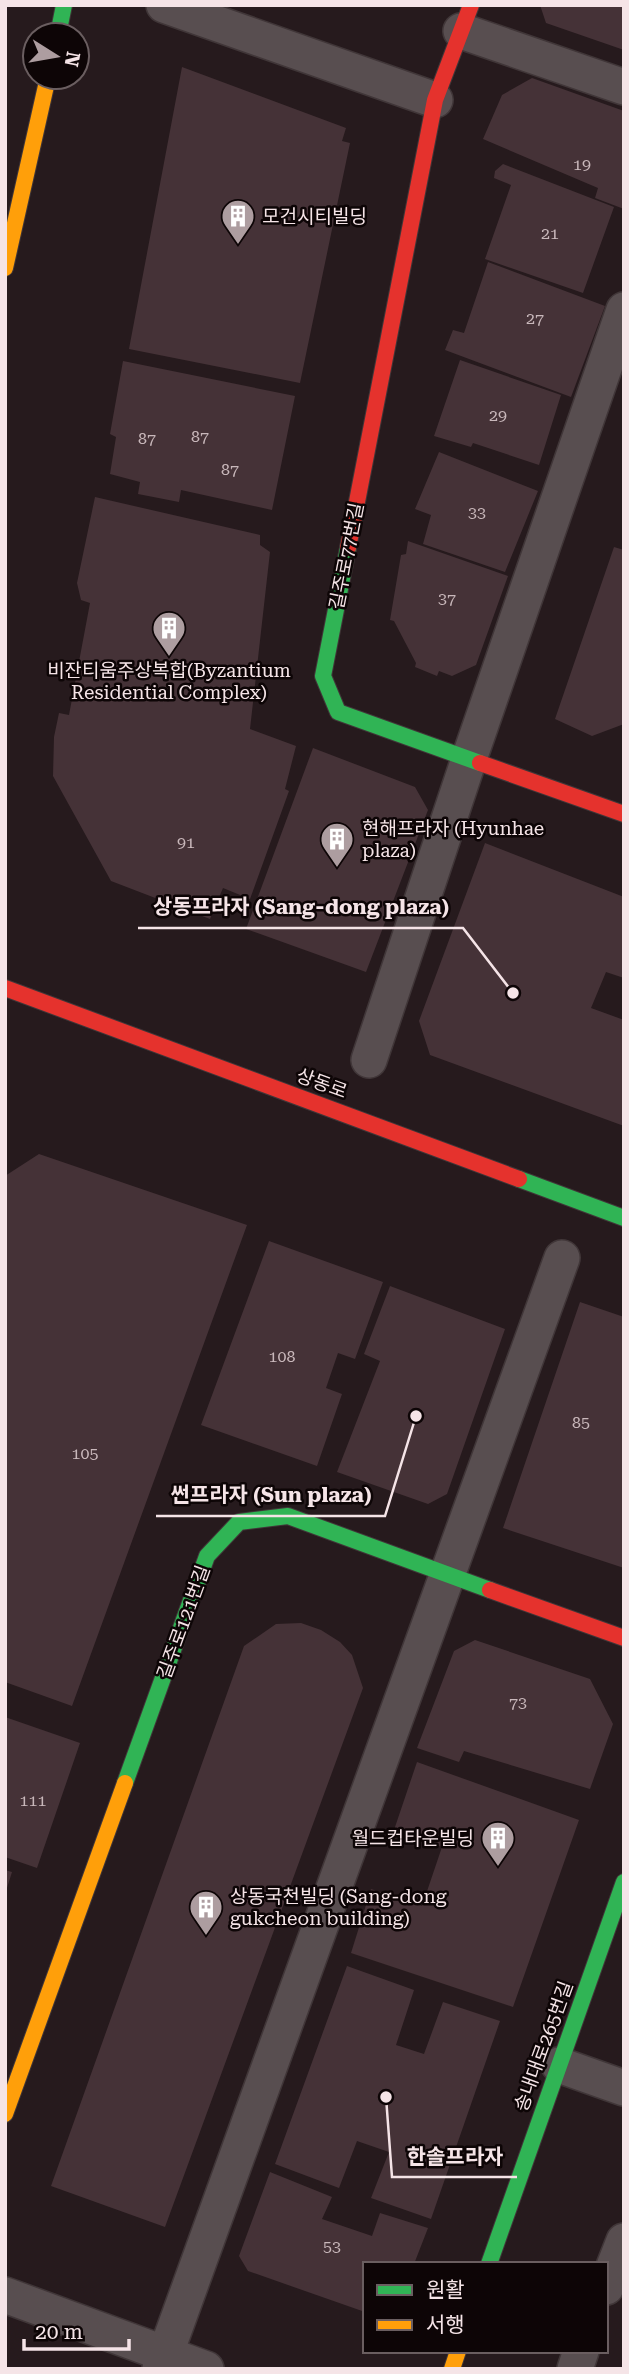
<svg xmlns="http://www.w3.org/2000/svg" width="629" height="2374" font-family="'Roboto Serif','Noto Sans KR',serif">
<rect width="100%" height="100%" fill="#261a1d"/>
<path fill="#453237" d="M540 5H624V50L546 23Z
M182 67 346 128 342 141 350 143 300 383 129 349Z
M532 78 624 111V209L595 198 598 188 483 139 502 95Z
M503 164 614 207 583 293 485 259 511 185 494 178 495 171Z
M488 262 605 306 571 397 445 350 453 330 464 333Z
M460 360 561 395 539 465 473 443 471 447 434 436Z
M123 361 295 396 272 510 181 490 179 502 138 494 140 482 110 474 116 437 110 434Z
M439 452 538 491 505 572 423 544 431 515 415 509Z
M95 497 260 535V545L270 552 250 729 296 746 285 789 289 791 250 899 223 888 210 919 111 881 53 776 54 737 59 713 69 715 90 603 81 600 77 583Z
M408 541 508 576 476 665 452 676 439 671 437 676 415 667 416 663 394 621 390 620 401 555 406 554Z
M614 547 624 550V724L592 736 555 719Z
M313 748 415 787 428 810 366 972 246 929Z
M485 843 624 897V978L606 972 591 1008 624 1020V1126L430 1055 419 1021Z
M39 1154 247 1225 72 1706 5 1682V1176Z
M269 1241 383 1282 355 1359 338 1353 326 1388 342 1394 317 1466 201 1425Z
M390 1286 505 1329 447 1494 428 1504 337 1472 380 1361 364 1354Z
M580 1302 624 1317V1568L503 1528Z
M301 1623 321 1630 340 1642 352 1655 363 1688 165 2227 51 2186 244 1646 276 1624Z
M475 1640 590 1679 613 1724 590 1789 464 1751 459 1762 417 1748 454 1651Z
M5 1717 80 1743 37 1868 5 1857Z
M417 1762 579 1820 513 2007 351 1953 371 1889 422 1906 442 1847 394 1830Z
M5 1870 12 1872 6 1891H5Z
M347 1966 414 1990 396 2045 424 2054 443 2002 500 2021 431 2219 371 2198 389 2152 357 2141 339 2188 275 2164Z
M270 2172 332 2197 322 2219 372 2236 380 2213 428 2228 414 2264H365V2312L248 2271 239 2256Z"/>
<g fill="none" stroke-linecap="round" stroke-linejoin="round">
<defs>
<path id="street" d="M164 5 435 100
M461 31 624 87
M369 1060 469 759 624 310
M559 2065 624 2088
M606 2287 624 2241
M5 2295 206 2369
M160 2369 562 1258
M575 2369 581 2351"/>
<path id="fast" d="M58 35 64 5
M348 548 323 676 338 712 480 763
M519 1179 624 1218
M125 1783 207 1556 239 1522 288 1516 490 1590
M489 2264 624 1882"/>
<path id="slow" d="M5 268 48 77
M5 2114 125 1783
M452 2369 458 2351"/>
<path id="jam" d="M348 548 435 100 471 5
M480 763 624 814
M5 988 519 1179
M490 1590 624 1638"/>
</defs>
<use href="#street" stroke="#403638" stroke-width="38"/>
<use href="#fast" stroke="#403638" stroke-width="18"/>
<use href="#slow" stroke="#403638" stroke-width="18"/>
<use href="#jam" stroke="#403638" stroke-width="18"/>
<use href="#street" stroke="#584e50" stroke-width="35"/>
<use href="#fast" stroke="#30b455" stroke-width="16"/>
<use href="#slow" stroke="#ff9f0a" stroke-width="16"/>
<use href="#jam" stroke="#e5322d" stroke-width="16"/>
</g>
<defs>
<symbol id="building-pin" viewBox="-11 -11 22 30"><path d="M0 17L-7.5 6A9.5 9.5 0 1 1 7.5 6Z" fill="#ad9da0" stroke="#0d0506"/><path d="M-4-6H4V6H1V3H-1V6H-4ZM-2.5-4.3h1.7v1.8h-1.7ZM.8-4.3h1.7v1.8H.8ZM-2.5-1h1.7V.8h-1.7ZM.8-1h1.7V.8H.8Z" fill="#fff"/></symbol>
</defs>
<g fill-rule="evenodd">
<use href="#building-pin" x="219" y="197" width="38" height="52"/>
<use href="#building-pin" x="150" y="609" width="38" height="52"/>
<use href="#building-pin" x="318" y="820" width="38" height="52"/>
<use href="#building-pin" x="479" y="1819" width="38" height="52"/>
<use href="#building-pin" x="187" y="1888" width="38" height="52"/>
</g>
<g text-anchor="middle" stroke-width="5" stroke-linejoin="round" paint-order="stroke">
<g font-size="16" fill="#c9b8bb">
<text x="582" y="170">19</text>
<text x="550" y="239">21</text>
<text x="535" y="324">27</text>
<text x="498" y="421">29</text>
<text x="200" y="442">87</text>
<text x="147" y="444">87</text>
<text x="230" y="475">87</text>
<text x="477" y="518">33</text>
<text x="447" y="604">37</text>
<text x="186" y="848">91</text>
<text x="282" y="1362">108</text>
<text x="581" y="1428">85</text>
<text x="85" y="1459">105</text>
<text x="518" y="1708">73</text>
<text x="33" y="1806">111</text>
<text x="332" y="2252">53</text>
</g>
<g font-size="19" fill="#f5e4e7" stroke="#0d0506" text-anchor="start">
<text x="262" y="223">모건시티빌딩</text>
<text x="169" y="677" text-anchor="middle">비잔티움주상복합(Byzantium<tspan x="169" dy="22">Residential Complex)</tspan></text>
<text x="362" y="835">현해프라자 (Hyunhae<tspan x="362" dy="22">plaza)</tspan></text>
<text x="474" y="1845" text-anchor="end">월드컵타운빌딩</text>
<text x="230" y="1903">상동국천빌딩 (Sang-dong<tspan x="230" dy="22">gukcheon building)</tspan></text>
</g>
<g font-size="19" fill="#f5e4e7" stroke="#0d0506">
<text transform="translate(346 556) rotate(-79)" y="7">길주로77번길</text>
<text transform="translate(322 1083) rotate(20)" y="7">상동로</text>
<text transform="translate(183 1622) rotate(-70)" y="7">길주로121번길</text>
<text transform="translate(543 2046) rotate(-70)" y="7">송내대로265번길</text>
</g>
</g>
<path fill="none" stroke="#f5e4e7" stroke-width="2.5" d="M513 993L463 928H138M416 1416L385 1516H156M386 2097L392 2177H517"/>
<g fill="#f5e4e7" stroke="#0d0506" stroke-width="2.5">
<circle cx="513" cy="993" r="7"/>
<circle cx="416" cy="1416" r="7"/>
<circle cx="386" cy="2097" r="7"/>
</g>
<g font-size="21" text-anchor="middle" font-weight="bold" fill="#f5e4e7" stroke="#0d0506" stroke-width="5" stroke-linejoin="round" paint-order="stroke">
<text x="301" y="914">상동프라자 (Sang-dong plaza)</text>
<text x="271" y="1502">썬프라자 (Sun plaza)</text>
<text x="455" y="2164">한솔프라자</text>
</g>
<rect width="629" height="2374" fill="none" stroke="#f5e4e7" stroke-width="14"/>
<rect x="363" y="2262" width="245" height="91" fill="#0d0506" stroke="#6a5e60" stroke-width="2"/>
<rect x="377" y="2285" width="35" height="10" fill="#30b455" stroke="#6a5e60" stroke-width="2"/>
<text x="426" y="2297" font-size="21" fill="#f5e4e7">원활</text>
<rect x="377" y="2320" width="35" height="10" fill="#ff9f0a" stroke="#6a5e60" stroke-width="2"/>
<text x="426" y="2332" font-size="21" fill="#f5e4e7">서행</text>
<g transform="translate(56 56) rotate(101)"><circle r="33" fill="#0d0506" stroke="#6a5e60" stroke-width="2"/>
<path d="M0-5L12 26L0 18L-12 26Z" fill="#ad9da0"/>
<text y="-10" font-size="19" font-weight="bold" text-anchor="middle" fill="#f5e4e7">N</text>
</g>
<path d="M24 2339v10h105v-10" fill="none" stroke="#f5e4e7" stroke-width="3.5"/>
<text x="35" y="2339" font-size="21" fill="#f5e4e7" stroke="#0d0506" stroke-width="5" paint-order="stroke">20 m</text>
</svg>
